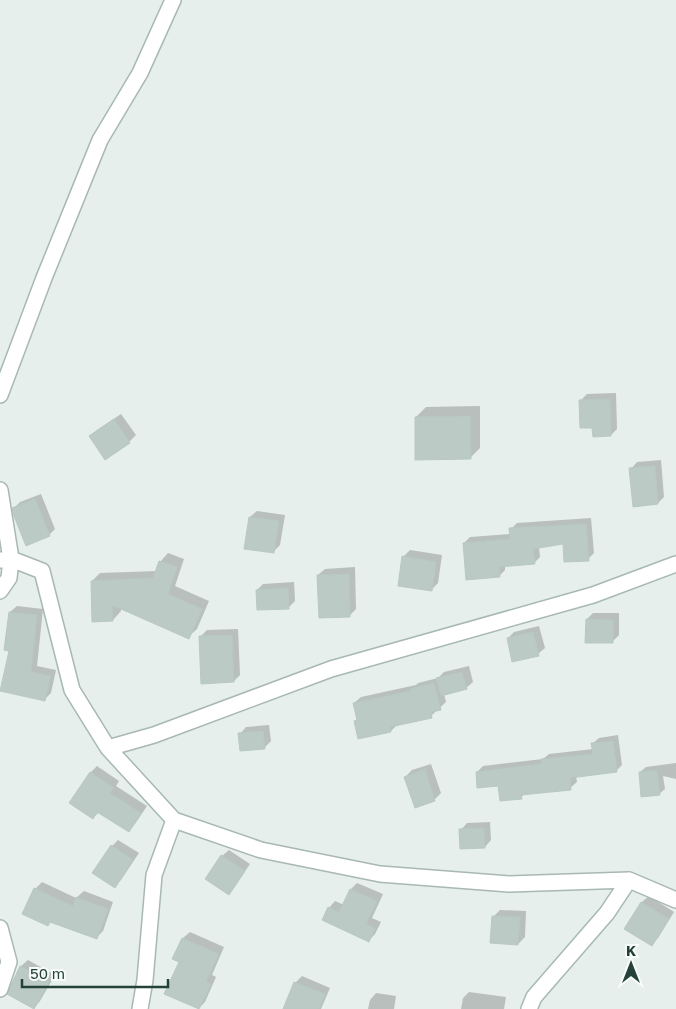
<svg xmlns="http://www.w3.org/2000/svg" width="676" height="1009" font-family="'Golos Text',sans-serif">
<rect width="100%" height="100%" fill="#e6efeb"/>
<path fill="#0003" d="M616 393 617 429 611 435 594 427 580 401 587 394Z
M480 406V448L471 457 416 417 426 407Z
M121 414 136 435 129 442 90 436 97 430Z
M661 460 664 497 658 503 631 469 637 462Z
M41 494 55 529 49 535 14 508 20 502Z
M257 511 285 515 280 545 273 552 250 517Z
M591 518 594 553 588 559 564 542 539 547 540 557 534 563 505 566V570L499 576 464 543 470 537 511 534V529L517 523Z
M410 550 442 555 438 583 431 590 403 557Z
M168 553 184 559 175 586 209 601 197 629 188 637 121 607V611L113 620 92 581 100 573 157 571 160 562Z
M355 567 356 609 350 615 318 575 325 569Z
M294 582 295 601 289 607 257 590 263 584Z
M17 606 43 609 37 666 56 670 51 693 45 699 11 650 10 612Z
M593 613H619V635L612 642 587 619Z
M539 626 545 648 538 654 508 638 514 632Z
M238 629 240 675 234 681 200 637 207 630Z
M469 666 473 682 466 688 444 694 446 702 431 716 398 724 391 731 355 721 358 719 354 703 361 697 416 685 418 683 438 678 444 672Z
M269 725 271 741 264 748 240 734 246 727Z
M618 735 622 765 616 771 576 776 577 782 570 788 525 794 521 797 477 772 483 766 543 759 549 754 593 749 592 744 599 738Z
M676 763V779L663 776 665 789 659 794 640 772 646 767Z
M431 764 441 793 435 799 415 806 405 777 412 770Z
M97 766 119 781 116 786 147 806 135 824 128 830 99 812 93 818 70 803 91 772Z
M490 822 491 840 485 847 461 830 467 823Z
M118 840 139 853 121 880 114 886 112 846Z
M229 850 250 864 235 886 228 893 222 856Z
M42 882 76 898 84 891 113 902 103 931 97 937 51 921 47 925 35 889Z
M357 883 383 894 372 918 381 922 375 934 369 940 329 908 335 901 344 905 351 889Z
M649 896 674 912 658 938 651 945 625 929 642 902Z
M500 910 526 911 525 937 518 944 493 917Z
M190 932 224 947 212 975 216 977 205 1002 198 1009 181 962 174 959 183 938Z
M28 960 55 975 40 1001 34 1008 9 994 21 966Z
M302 976 330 988 321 1009H295V983Z
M469 992 506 997 504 1009H461L463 998Z
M376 993 396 996 394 1009H368L370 1000Z"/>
<path fill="#bbcac4" stroke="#b8c9c2" d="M610 399 611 436 593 437 592 428H580L579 400Z
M470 416 471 459 415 460V417Z
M114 419 130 443 105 460 89 436Z
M655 466 658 504 633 507 629 468Z
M35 499 50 536 26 546 14 516 12 508Z
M249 517 279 521 274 553 244 549Z
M586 524 589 561 564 562 563 544 533 549 535 564 499 567 500 577 466 580 463 543 510 539 509 528Z
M402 556 436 562 432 591 398 586Z
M159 561 177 567 168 594 202 609 189 639 112 605 113 621 92 622 91 581 153 578Z
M349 574 350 617 319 618 317 575Z
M288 588 289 609 257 610 256 590Z
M9 612 37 615 31 672 51 676 45 701 0 691 9 651 4 650Z
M586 619 613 620V643H585Z
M533 632 539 656 512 662 507 638Z
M232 635 234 682 201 684 199 636Z
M462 672 467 689 441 696 436 678Z
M434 683 441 710 431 712 432 718 390 727 391 732 358 739 354 721 357 720 353 703 411 691 410 689Z
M263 731 265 749 240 751 238 733Z
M613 741 617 772 570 778 571 790 521 795 522 799 500 801 498 786 477 788 476 772 542 764 541 759 593 754 591 743Z
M425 769 435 801 415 808 404 777Z
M657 770 660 795 641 797 639 772Z
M90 772 114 788 110 793 141 813 129 832 97 812 93 819 69 803Z
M484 828 485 848 460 849 459 829Z
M111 845 133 860 115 888 92 873Z
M221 855 245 871 229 895 205 879Z
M34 888 73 906 76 897 108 909 97 939 50 922 48 926 22 914Z
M350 889 377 901 366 924 375 928 369 942 322 920 328 907 339 912Z
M641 902 669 919 652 946 624 929Z
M492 916 520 917 518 945 490 943Z
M182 938 219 954 206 982 211 984 199 1009 164 994 179 962 172 959Z
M20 966 49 982 34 1009 7 994Z
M294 982 325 994 319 1009H283Z"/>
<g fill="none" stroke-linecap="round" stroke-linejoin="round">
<defs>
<path id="street" d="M0 395 44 278 100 140 140 73 173 0
M0 490 11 559 42 571 72 690 108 748 174 820 261 850 380 874 509 884 629 880 676 900
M0 560 11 559 9 578 0 591
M108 748 154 735 331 669 593 595 676 564
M0 928 9 962 0 989
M140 1009 145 980 154 875 174 820
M529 1009 534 997 607 913 629 880"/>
</defs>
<use href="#street" stroke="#a8b8b2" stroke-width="18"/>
<use href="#street" stroke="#fff" stroke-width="15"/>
</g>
<g transform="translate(631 964)" stroke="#f7fbf9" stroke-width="4" paint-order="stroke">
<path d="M0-4L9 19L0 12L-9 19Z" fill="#24423a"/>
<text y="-8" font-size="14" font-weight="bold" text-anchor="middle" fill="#24423a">K</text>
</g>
<path d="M22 979v8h146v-8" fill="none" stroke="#24423a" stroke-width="2.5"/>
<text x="30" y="979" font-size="15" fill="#24423a" stroke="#f7fbf9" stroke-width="4" paint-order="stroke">50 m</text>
</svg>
